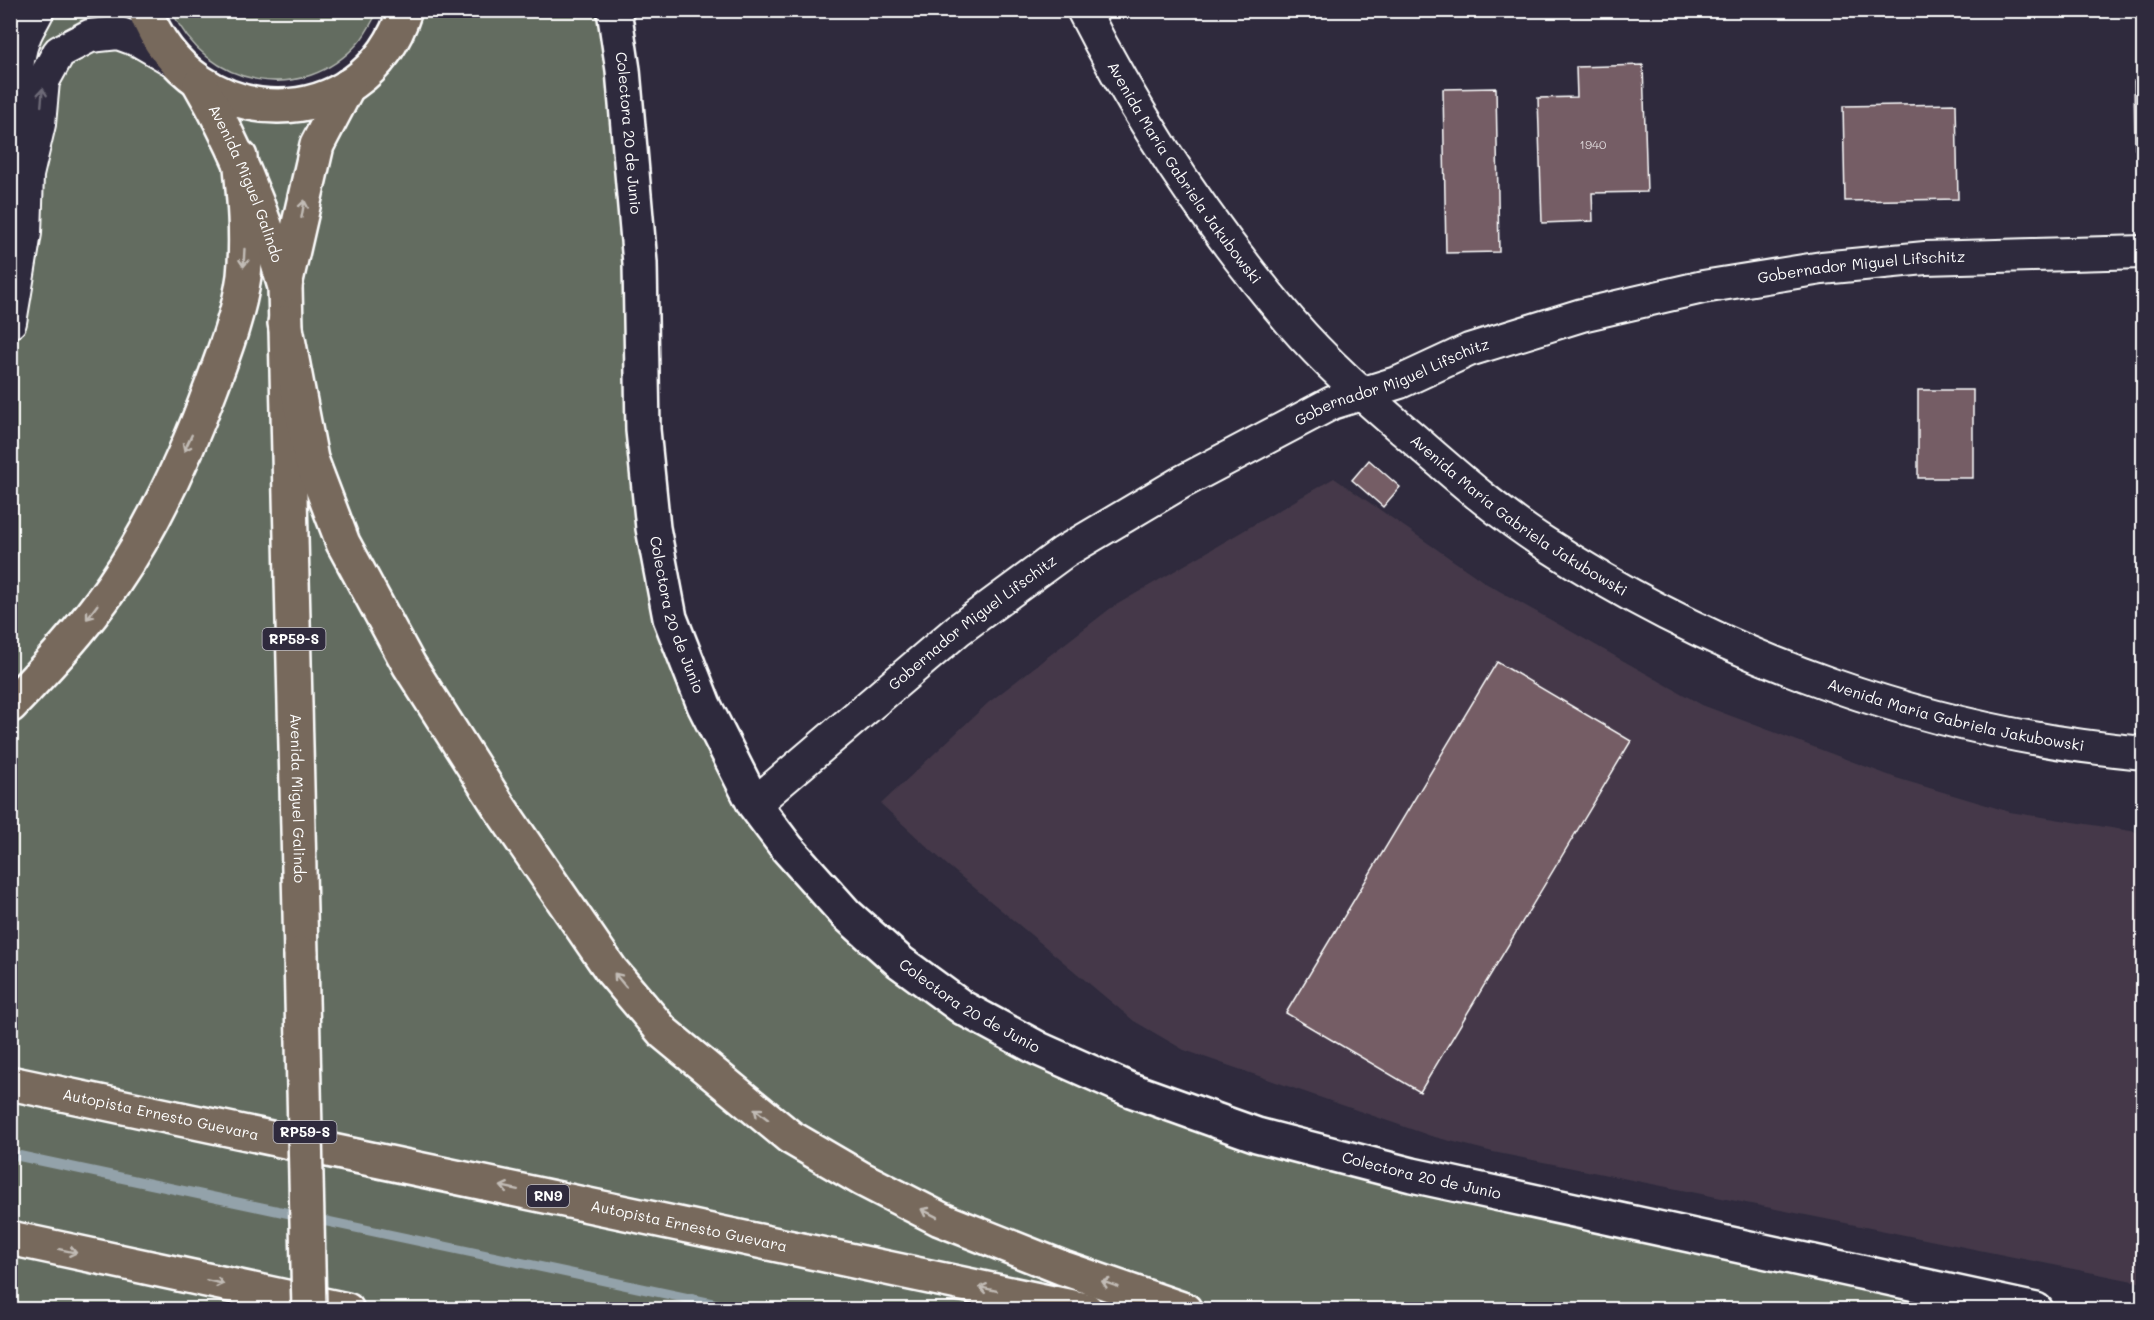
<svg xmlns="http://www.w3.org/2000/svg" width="2154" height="1320" font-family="Mali,sans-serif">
<rect width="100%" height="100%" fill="#2f2a3d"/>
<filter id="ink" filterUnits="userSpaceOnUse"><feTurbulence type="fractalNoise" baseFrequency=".0167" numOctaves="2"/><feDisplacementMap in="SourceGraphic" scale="12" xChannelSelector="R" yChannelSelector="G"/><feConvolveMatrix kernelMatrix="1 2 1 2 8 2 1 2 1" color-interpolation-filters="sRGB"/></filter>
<g filter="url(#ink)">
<path fill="#443949" d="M1334 478 1487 584 1702 705 1896 778 2010 812 2143 833V1283L1493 1152 1431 1136 1184 1050 1134 1021 946 864 881 804 988 703 1111 608Z"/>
<path fill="#646c60" stroke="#b2b6b0" stroke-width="1.5" d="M614 10 653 528 754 804 900 962 1131 1090 2036 1309 11 1310 10 322 43 81 90 36 200 84 312 102 405 11Z
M51 11H128L132 19 89 16 55 35 38 49 34 47Z
M172 11H378C372 21 367 33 359 42 302 107 206 87 172 11Z"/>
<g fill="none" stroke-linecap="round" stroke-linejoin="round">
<path stroke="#93a2aa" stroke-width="10" d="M10 1154 743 1310"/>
</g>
<path fill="#755d65" stroke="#fff" stroke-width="1.5" d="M1643 65 1647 192 1592 193 1593 221 1542 223 1538 98 1577 97 1576 67Z
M2134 81H2144V149H2135Z
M1496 88 1499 252 1446 253 1443 89Z
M1956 104 1958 199 1845 201 1843 106Z
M1918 390H1973V478H1918Z
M1369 460 1400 487 1383 507 1352 480Z
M1497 662 1631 741 1420 1092 1286 1013Z"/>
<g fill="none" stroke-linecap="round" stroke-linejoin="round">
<defs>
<g id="minor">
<path id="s1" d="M1083 10C1140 122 1208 225 1290 321 1325 362 1367 399 1408 434 1452 472 1496 512 1546 544 1724 660 1932 734 2144 753"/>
<path d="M25 162C18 123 9 74 25 35 28 27 34 19 38 10"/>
<path d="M10 322 25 233 27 175 39 124 43 81 59 52 90 36 118 33 140 41 171 59"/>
<path id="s2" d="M754 804 958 630 1064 552 1182 482 1332 403 1400 382 1469 350 1582 315 1703 287 1822 268 1925 258 2144 252"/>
</g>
<g id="secondary">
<path id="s3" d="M614 10 623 70 640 263 643 430 653 528 670 618 704 705 754 804 787 848 846 914 900 962 963 1008 1039 1049 1131 1090 1257 1135 1412 1175 2036 1310"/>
</g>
<g id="primary">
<path d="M145 10C192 136 364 140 405 10"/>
<path id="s4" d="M200 84C238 149 264 214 285 287L301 954"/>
<path d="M285 285 317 145 348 86"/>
</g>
<g id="motorway">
<path d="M285 323 311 459 343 543 409 665 500 808 611 970 664 1033 790 1137 862 1179 940 1219 1063 1268 1185 1310"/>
<path d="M10 706C47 667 83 629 113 585 155 524 187 453 212 385 225 350 239 313 244 276 248 236 244 197 240 157"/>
<path id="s5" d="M10 1083 1086 1310"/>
<path d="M10 1238 347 1310"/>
</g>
</defs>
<use href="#minor" stroke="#fff" stroke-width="36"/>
<use href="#secondary" stroke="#fff" stroke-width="38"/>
<use href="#primary" stroke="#fff" stroke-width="38"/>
<use href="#motorway" stroke="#fff" stroke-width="38"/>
<use href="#minor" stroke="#2f2a3d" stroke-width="32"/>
<use href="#secondary" stroke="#2f2a3d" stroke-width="33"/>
<use href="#primary" stroke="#77695c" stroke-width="33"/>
<use href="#motorway" stroke="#77695c" stroke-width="33"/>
<defs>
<path id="primary-bridge" d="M301 954 309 1310"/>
</defs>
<use href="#primary-bridge" stroke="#fff" stroke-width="38" stroke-linecap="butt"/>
<use href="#primary-bridge" stroke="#77695c" stroke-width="33"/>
</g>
<defs><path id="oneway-shaft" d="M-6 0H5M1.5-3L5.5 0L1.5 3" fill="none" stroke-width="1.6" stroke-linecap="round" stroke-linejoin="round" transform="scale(1.5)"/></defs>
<use stroke="#6d6a77" href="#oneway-shaft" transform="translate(42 97) rotate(-85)"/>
<g stroke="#c2bcb6">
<use href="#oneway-shaft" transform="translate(303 209) rotate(-80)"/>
<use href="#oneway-shaft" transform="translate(244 258) rotate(93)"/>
<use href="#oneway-shaft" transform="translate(188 443) rotate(115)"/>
<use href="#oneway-shaft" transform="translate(92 612) rotate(127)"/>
<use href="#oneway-shaft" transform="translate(620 980) rotate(-130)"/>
<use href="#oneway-shaft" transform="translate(761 1114) rotate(-142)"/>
<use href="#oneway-shaft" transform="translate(509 1188) rotate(-168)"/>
<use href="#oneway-shaft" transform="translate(929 1213) rotate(-153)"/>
<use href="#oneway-shaft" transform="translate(68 1251) rotate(12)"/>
<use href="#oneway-shaft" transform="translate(215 1282) rotate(12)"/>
<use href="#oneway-shaft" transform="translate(1110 1284) rotate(-161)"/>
<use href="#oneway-shaft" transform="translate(988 1289) rotate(-168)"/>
</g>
</g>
<g text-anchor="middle" stroke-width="5" stroke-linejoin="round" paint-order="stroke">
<g font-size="12" fill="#dcd6d8">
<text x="1593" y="149">1940</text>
</g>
<g fill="#2f2a3d" stroke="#c1bfc5" stroke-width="1.5">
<rect x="262.5" y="628" width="63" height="22" rx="4.5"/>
<rect x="273.5" y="1121" width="63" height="22" rx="4.5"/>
<rect x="527" y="1185" width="42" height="22" rx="4.5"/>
</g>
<g font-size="14" font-weight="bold" fill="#fff">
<text x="294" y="644">RP59-S</text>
<text x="305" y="1137">RP59-S</text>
<text x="548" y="1201">RN9</text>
</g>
<g font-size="15" fill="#fff" stroke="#2f2a3d">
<text dy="5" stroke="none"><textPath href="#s3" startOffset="124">Colectora 20 de Junio</textPath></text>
<text dy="5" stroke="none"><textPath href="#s1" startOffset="192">Avenida María Gabriela Jakubowski</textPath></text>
<text dy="5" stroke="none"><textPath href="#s4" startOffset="110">Avenida Miguel Galindo</textPath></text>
<text dy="5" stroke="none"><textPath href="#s2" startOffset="1256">Gobernador Miguel Lifschitz</textPath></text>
<text dy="5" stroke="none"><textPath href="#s2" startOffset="770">Gobernador Miguel Lifschitz</textPath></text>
<text dy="5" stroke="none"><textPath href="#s1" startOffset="676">Avenida María Gabriela Jakubowski</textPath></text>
<text dy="5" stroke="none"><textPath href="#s3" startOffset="610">Colectora 20 de Junio</textPath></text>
<text dy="5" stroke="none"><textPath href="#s2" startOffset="284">Gobernador Miguel Lifschitz</textPath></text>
<text dy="5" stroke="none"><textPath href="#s1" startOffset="1162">Avenida María Gabriela Jakubowski</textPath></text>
<text dy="5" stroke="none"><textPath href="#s4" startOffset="732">Avenida Miguel Galindo</textPath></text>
<text dy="5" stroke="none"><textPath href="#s3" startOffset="1114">Colectora 20 de Junio</textPath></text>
<text dy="5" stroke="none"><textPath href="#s5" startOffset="154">Autopista Ernesto Guevara</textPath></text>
<text dy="5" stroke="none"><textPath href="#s3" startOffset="1600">Colectora 20 de Junio</textPath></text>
<text dy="5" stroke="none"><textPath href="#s5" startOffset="694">Autopista Ernesto Guevara</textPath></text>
</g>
</g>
<rect width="2154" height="1320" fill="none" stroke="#2f2a3d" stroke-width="36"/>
<rect x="18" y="18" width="2118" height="1284" fill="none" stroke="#fff" stroke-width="2" filter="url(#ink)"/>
</svg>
